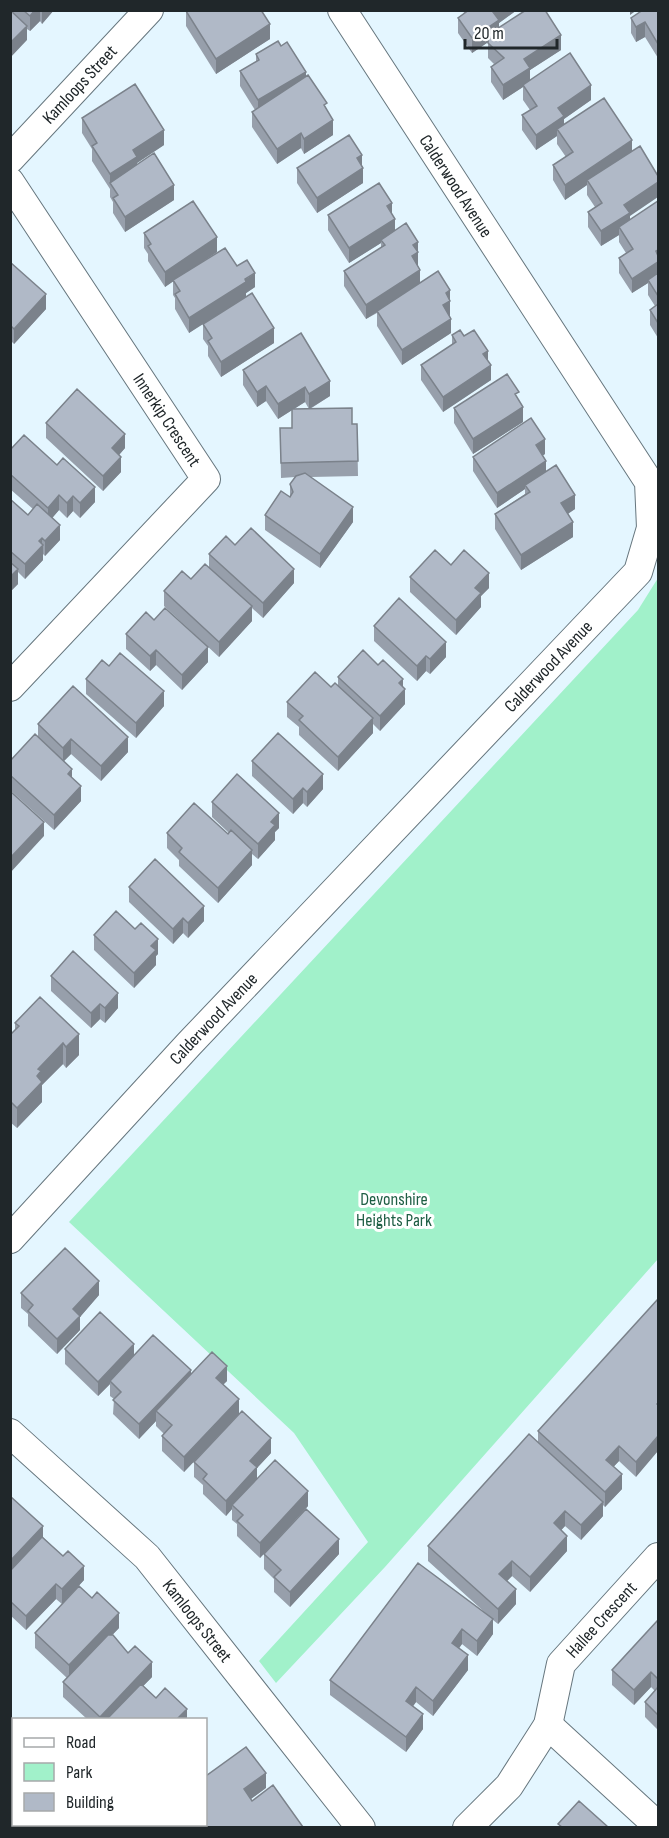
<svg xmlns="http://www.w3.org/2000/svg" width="669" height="1838" font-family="'Sofia Sans Condensed',sans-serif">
<rect width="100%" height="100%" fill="#e4f6ff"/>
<path fill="#a1f1ca" d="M658 578V1259L385 1567 276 1683 259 1661 368 1542 294 1433 69 1222 638 610Z"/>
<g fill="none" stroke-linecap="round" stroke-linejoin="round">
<defs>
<g id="minor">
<path id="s1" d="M10 159 149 10"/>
<path id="s2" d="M10 182 206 479 10 687"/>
<path id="s3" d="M10 1239 189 1044 638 572 651 528 649 482 342 10"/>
<path id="s4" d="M10 1433 147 1557 361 1828"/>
<path d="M548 1725 658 1826"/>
<path id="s5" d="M467 1828 509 1786 548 1725 561 1664 658 1557"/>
</g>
</defs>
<use href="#minor" stroke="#66767e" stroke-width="30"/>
<use href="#minor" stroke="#fff" stroke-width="28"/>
</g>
<path fill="#979fab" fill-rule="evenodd" d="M10 10H54L42 24 40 21 30 31 27 29V40Z
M462 10H517L499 23V28L561 50 530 70V80L591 100 564 119V125L630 216V220L658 201V338L650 325V310L655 306 648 295V283L632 293 619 273V258L626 253 619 242V235L601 246 588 227V212L595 207 587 195V185L565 200 553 180V165L566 157 557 144V136L536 150 522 130V115L530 110 523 100V87L503 100 491 82V67L494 64 488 58V42L472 53 458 33V18L465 14Z
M658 10V58L645 37 636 42 631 33V18Z
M186 11 270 39 216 74 186 26Z
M281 46 306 76 327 110 333 135 304 154 301 148 277 164 252 127V112L255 110 240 86V71L256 62V54Z
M82 118 164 145 137 163V165L174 200 125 232 113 213V202L110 197V189L92 161V149L82 133Z
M362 166 363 183 317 213 297 183V168Z
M392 214 395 230 418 242V266L420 283 450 300V316L451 333 402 365 377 326V313L366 319 344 286V271L381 248V243L349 263 328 230V215Z
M144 233 217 252 194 267 237 266 255 287 189 333 175 309V298L173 295V281L165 287 148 261V254L144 248Z
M10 262 46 309 14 344 10 340Z
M203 324 274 343 221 377 208 356V346L203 339Z
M301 333 330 396 310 409 352 424H357L358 476 311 477 353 522 320 568 265 530V515L290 497V484L295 477 281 478 280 428H292V410L278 419 266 401 257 407 243 385V370ZM305 402 309 409H294Z
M452 335 464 336 488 361 491 380 443 412 421 380V365L452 345Z
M519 400 523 422 473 454 454 423V408Z
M46 423 125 448 119 455 121 472 103 491 46 438Z
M10 450 95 502 80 518 73 511 67 518 59 510 52 518 60 540 45 556 43 554V560L25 579 18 572V584L10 592V499L28 515 33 509 10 489Z
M545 454 543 455 546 472 575 509 568 514 573 537 521 570 495 529V514L525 494V489L497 508 473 471V457Z
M235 545 294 583 263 618 252 608V621L219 657 164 606V591L191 579 209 568V554Z
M451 565 489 588 481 596V607L456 635 410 592V577Z
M154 620 208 662 182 690 156 665 150 671 126 649V634Z
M374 626 446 657 430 674 426 671 417 681 374 641Z
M338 677 403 687 405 704 380 731 373 724V733L338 771 299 735V727L287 717V702L338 686Z
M86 679 164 706 136 738 86 694Z
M38 724 128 752 101 781 71 754 64 761 72 778 81 801 54 830 10 790V761L38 737Z
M252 761 323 789 307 807 303 803 293 814 252 776Z
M212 802 279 828 275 832V840L258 859 252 854V865L218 903 179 866V860L167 848V833L228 834 229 833 212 817Z
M129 887 204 921 188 938 183 933 173 944 129 902Z
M94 935 158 954 156 956V965L134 988 94 950Z
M51 976 118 1008 105 1023 100 1019 91 1028 51 991Z
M40 997 79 1055 66 1068 63 1064 42 1085V1102L17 1128 10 1122V1035L15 1030V1023Z
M21 1293 99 1295 80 1317V1330L57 1354 28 1326V1314L21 1308Z
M658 1299 636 1477 619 1461 614 1466 622 1489 605 1507 603 1505V1516L581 1540 565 1526 561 1530 567 1551 530 1592 512 1576 507 1581 516 1604 498 1624 493 1620V1634L477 1656 462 1644 459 1648 468 1670 433 1716 416 1702 413 1706 423 1729 406 1752 330 1695V1680L490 1617 428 1561V1546L538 1443V1431Z
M65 1349 134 1356 191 1374 227 1381 223 1384 239 1414 184 1472 162 1451V1436L164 1434 156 1426V1421L139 1439 113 1414 114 1399 110 1396V1384L98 1396 65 1364Z
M271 1453 257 1468V1478L308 1506 260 1558 237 1536V1524L232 1520V1509L226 1516 203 1494V1485L194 1477V1462Z
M10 1496 43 1537 84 1580 62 1604 56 1599 26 1630 10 1615Z
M264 1554H339L290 1607 274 1592V1579L264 1569Z
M658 1620V1730L645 1717V1702L655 1691 651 1687 634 1705 612 1685V1670Z
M119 1628 112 1635 128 1653 152 1677 143 1686 156 1698 187 1719H87L63 1697V1682L67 1678 35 1648V1633Z
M266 1788 251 1799 252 1801 303 1827H170L168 1824H206Z"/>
<path fill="#7b828b" d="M35 10H40V21L30 31V16Z
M42 10H54L42 24Z
M495 10H517L499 23V35L472 53V38Z
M630 10H637L630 15Z
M645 22V37L636 42V27Z
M270 24V39L216 74V59Z
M27 26V40L10 58V43Z
M561 35V50L530 70V83L523 85V87L503 100V85L524 59Z
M306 72V86L258 115V100Z
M591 85V100L564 119V131L557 129V136L536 150V135L558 108Z
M333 120V135L304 154V139Z
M164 130V145L137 163V171L110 183V189V174L133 150Z
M301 133V148L277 164V149Z
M632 140V155L587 180V185L565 200V185Z
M362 155V169L363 168V183L317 213V198L357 158Z
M658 182V197L630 216V228L619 227V235L601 246V231L624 205Z
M174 185V200L125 232V217Z
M392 203V217L387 206Z
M395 219V234L381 240V243L349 263V248Z
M217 237V252L165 287V272Z
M418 242V267L412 256 413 245Z
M658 250V276L648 280V283L632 293V279L656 251Z
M420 270V285L366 319V305Z
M255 273V287L246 293V297L189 333V318Z
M450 290V316L443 320V305L446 293Z
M46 294V309L14 344V329Z
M451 319V333L402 365V350Z
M274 328V343L221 377V362Z
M488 351V366L483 354Z
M491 365V380L443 412V397Z
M330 381V396L309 409V394Z
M266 386V401L257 407V392Z
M305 387V402L278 419V404Z
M523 407V422L473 454V439Z
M125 434V448L112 463V448Z
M545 439V454L536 460V445Z
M121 457V472L103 491V476Z
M546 461V476L525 485V489L497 508V493Z
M95 487V502L80 518V503Z
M59 495V510L48 523V508Z
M575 495V509L561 518V503Z
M73 496V511L67 518V503Z
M353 507V522L320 568V554Z
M573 522V537L521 570V555Z
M60 525V540L45 556V541Z
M42 538V546L43 545V560L25 579V564Z
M18 569V584L10 592V577Z
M294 569V583L263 618V603Z
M489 573V588L481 596V607L456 635V620L475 588Z
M252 606V621L219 657V642Z
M446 642V657L430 674V659Z
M208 647V662L182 690V675Z
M156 650V665L150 671V656Z
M426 656V671L417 681V666Z
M403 679V691L405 689V704L380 731V716L399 683Z
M164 691V706L136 738V723Z
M373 718V733L338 771V757Z
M128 737V752L101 781V766Z
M71 739V754L63 762V748Z
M72 769V784L68 774Z
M323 774V789L307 807V792Z
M81 786V801L54 830V815Z
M303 788V803L293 814V799Z
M279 813V828L275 832V840L258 859V844L271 822Z
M44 822V836L10 873V858Z
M252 850V865L218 903V888Z
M204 906V921L188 938V923Z
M183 918V933L173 944V929Z
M158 939V954L156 956V965L134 988V973L151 946Z
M118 993V1008L105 1023V1008Z
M100 1004V1019L91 1028V1013Z
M79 1034V1055L66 1068V1047Z
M63 1043V1064L42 1085V1102L17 1128V1108L37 1076 38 1069Z
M99 1281V1295L80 1317V1330L57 1354V1339L73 1309Z
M134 1344V1359L110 1381V1384L98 1396V1382Z
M227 1366V1381L216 1392V1378Z
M191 1370V1385L156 1411V1421L139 1439V1424Z
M239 1399V1414L184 1472V1457Z
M658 1436V1451L636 1477V1462Z
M271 1438V1453L257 1468V1482L232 1505V1509L226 1516V1501L250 1461Z
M619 1446V1461L606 1475V1460Z
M622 1474V1489L605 1507V1492Z
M308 1491V1506L260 1558V1543Z
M603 1502V1516L581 1540V1525Z
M565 1511V1526L554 1538V1523Z
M43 1526V1541L10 1575V1561Z
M567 1536V1551L530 1592V1577Z
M339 1539V1554L290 1607V1592Z
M512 1561V1576L499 1589V1574Z
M84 1566V1580L62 1604V1589Z
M56 1584V1599L26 1630V1616Z
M516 1589V1604L498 1624V1609Z
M119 1613V1628L69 1680V1665Z
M493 1619V1634L477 1656V1641Z
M462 1629V1644L452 1658V1643Z
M468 1655V1670L433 1716V1701Z
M152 1662V1677L111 1719H100V1717Z
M651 1672V1687L634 1705V1690Z
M416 1687V1702L406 1716V1701Z
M187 1709V1719H177Z
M423 1714V1729L406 1752V1737Z
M266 1773V1788L244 1804V1789Z"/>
<path fill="#b0b9c7" stroke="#7b828b" stroke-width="1.5" d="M10 10 27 26 10 43Z
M23 10H35L30 16Z
M261 10 270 24 216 59 186 11Z
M469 10H495L493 12 499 20 472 38 458 18Z
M526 10H545L561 35 524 59 530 68 503 85 491 67 504 58 488 43 489 34Z
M643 10H658V44L645 22 636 27 631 18Z
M278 41 281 46 287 42 306 72 258 100 240 71 259 60 256 54Z
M570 53 591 85 558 108 564 116 536 135 522 115 537 106 523 85Z
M308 75 327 103 324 105 333 120 304 139 301 133 277 149 252 112Z
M135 84 164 130 133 150 137 157 110 174 92 146 97 143 82 118Z
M604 98 632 140 565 185 553 165 573 152 557 129Z
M349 135 362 155 357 158 363 168 317 198 297 168Z
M640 146 658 176V182L624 205 630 213 601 231 588 212 602 203 587 180Z
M154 153 174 185 125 217 113 198 118 195 110 183Z
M379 183 392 203 387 206 395 219 349 248 328 215Z
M193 201 217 237 165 272 148 246 151 244 144 233Z
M658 201V250L656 251 658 256V262L632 279 619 258 633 249 619 227Z
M406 223 418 242 413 245 418 252 412 256 420 270 366 305 344 271 385 245 381 240Z
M225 248 237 266 247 260 255 273 245 279 246 282 189 318 175 294 180 291 173 280Z
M10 262 46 294 14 329 10 325Z
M438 271 450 290 446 293 450 301 443 305 451 319 402 350 377 311Z
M658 273V296L648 280Z
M252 293 274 328 221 362 208 341 212 338 203 324Z
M658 304V323L650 310Z
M460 330 464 336 474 330 488 351 483 354 491 365 443 397 421 365 456 342 452 335Z
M301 333 330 381 309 394 305 387 278 404 266 386 257 392 243 370Z
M507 374 519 392 515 394 523 407 473 439 454 408Z
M77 389 125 434 112 448 121 457 103 476 46 423Z
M352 408V424H357L358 461 281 463 280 428H292V409Z
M531 418 545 439 536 445 546 461 497 493 473 457Z
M24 435 57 465 63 458 95 487 80 503 73 496 67 503 59 495 48 508 10 474V450Z
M556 465 575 495 561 503 573 522 521 555 495 514 530 492 525 485Z
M305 473 353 507 320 554 265 515 281 491 290 497 293 492 290 484 296 476Z
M10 499 28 515 37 504 60 525 45 541 42 538 39 541 43 545 25 564 10 551Z
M251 528 294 569 263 603 209 554 226 536 235 545Z
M435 550 451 565 464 550 489 573 475 588 481 593 456 620 410 577Z
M10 562 18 569 10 577Z
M205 564 252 606 219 642 164 591 182 571 191 579Z
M399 598 446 642 430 659 426 656 417 666 374 626Z
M165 608 208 647 182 675 156 650 150 656 126 634 146 612 154 620Z
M363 650 378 665 383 660 403 679 399 683 405 689 380 716 338 677Z
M120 653 164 691 136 723 86 679 102 660 109 666Z
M315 672 331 687 335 683 373 718 338 757 299 720 303 716 287 702Z
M73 686 128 737 101 766 71 739 63 748 38 724Z
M278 733 323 774 307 792 303 788 293 799 252 761Z
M35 734 72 769 68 774 81 786 54 815 10 775V761Z
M237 774 279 813 271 822 275 825 258 844 212 802Z
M10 791 44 822 10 858Z
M194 803 228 834 231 830 252 850 218 888 179 852 182 848 167 833Z
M155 859 204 906 188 923 183 918 173 929 129 887Z
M116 911 135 929 141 923 158 939 151 946 156 950 134 973 94 935Z
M73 951 118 993 105 1008 100 1004 91 1013 51 976Z
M40 997 79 1034 66 1047 63 1043 38 1069 41 1071 37 1076 42 1082 17 1108 10 1101V1035L19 1026 15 1023Z
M65 1248 99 1281 73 1309 80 1316 57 1339 28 1311 33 1305 21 1293Z
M658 1299V1403L657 1404 658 1405V1436L636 1462 619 1446 606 1460 622 1474 605 1492 538 1431Z
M100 1312 134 1344 98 1382 65 1349Z
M153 1335 191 1370 139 1424 113 1400 121 1392 110 1381Z
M212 1352 227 1366 216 1378 239 1399 184 1457 162 1436 172 1425 156 1411Z
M242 1411 271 1438 250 1461 257 1467 226 1501 203 1479 207 1474 194 1462Z
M529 1434 603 1502 581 1525 565 1511 554 1523 567 1536 530 1577 512 1561 499 1574 516 1589 498 1609 428 1546Z
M275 1460 308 1491 260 1543 237 1521 243 1515 232 1505Z
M10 1496 43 1526 10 1561Z
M306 1509 339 1539 290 1592 274 1577 281 1570 264 1554Z
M42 1537 63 1556 68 1551 84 1566 62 1589 56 1584 26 1616 10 1601V1571Z
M418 1563 493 1619 477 1641 462 1629 452 1643 468 1655 433 1701 416 1687 406 1701 423 1714 406 1737 330 1680Z
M79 1586 92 1598 97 1592 119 1613 69 1665 35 1633Z
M658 1620V1679L651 1672 634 1690 612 1670Z
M108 1635H113L128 1653 135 1646 152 1662 100 1717 63 1682Z
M141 1684 156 1698 165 1688 187 1709 177 1719H107Z
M658 1687V1715L645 1702Z
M246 1747 266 1773 244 1789 252 1801 273 1785 303 1827H181L179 1824H206V1776Z
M579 1801 608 1827H562L558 1824Z
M10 1807 14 1808V1824H38L37 1827H10Z"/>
<g text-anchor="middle" stroke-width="6" stroke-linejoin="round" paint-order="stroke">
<g font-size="18" fill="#20272a" stroke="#fff">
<text dy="6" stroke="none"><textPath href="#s1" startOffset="102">Kamloops Street</textPath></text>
<text transform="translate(456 186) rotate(57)" y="6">Calderwood Avenue</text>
<text dy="6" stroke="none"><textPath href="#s2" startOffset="285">Innerkip Crescent</textPath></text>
<text dy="6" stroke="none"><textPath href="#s3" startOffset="786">Calderwood Avenue</textPath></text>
<text dy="6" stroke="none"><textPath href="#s3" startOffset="300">Calderwood Avenue</textPath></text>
<text dy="6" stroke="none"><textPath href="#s4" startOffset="266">Kamloops Street</textPath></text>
<text dy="6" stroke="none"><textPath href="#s5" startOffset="254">Hallee Crescent</textPath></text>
</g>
<g font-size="18" fill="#1e5e44" stroke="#fff">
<text x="394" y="1205">Devonshire<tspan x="394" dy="21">Heights Park</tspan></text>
</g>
</g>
<rect width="669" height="1838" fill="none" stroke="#20272a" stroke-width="24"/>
<rect x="12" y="1718" width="195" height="108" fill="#ffffff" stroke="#a6a9aa" stroke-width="1.5"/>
<rect x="24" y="1738" width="30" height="9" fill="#ffffff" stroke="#a6a9aa" stroke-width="1.5"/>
<text x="66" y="1748" font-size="18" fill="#20272a">Road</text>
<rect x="24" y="1763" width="30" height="18" fill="#a1f1ca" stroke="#a6a9aa" stroke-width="1.5"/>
<text x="66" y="1778" font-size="18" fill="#20272a">Park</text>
<rect x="24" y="1793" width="30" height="18" fill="#b0b9c7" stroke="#a6a9aa" stroke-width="1.5"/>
<text x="66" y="1808" font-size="18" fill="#20272a">Building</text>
<path d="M465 39v9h92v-9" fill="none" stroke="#20272a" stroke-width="3"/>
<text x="474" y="39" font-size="18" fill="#20272a" stroke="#ffffff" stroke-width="4.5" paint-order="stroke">20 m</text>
</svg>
